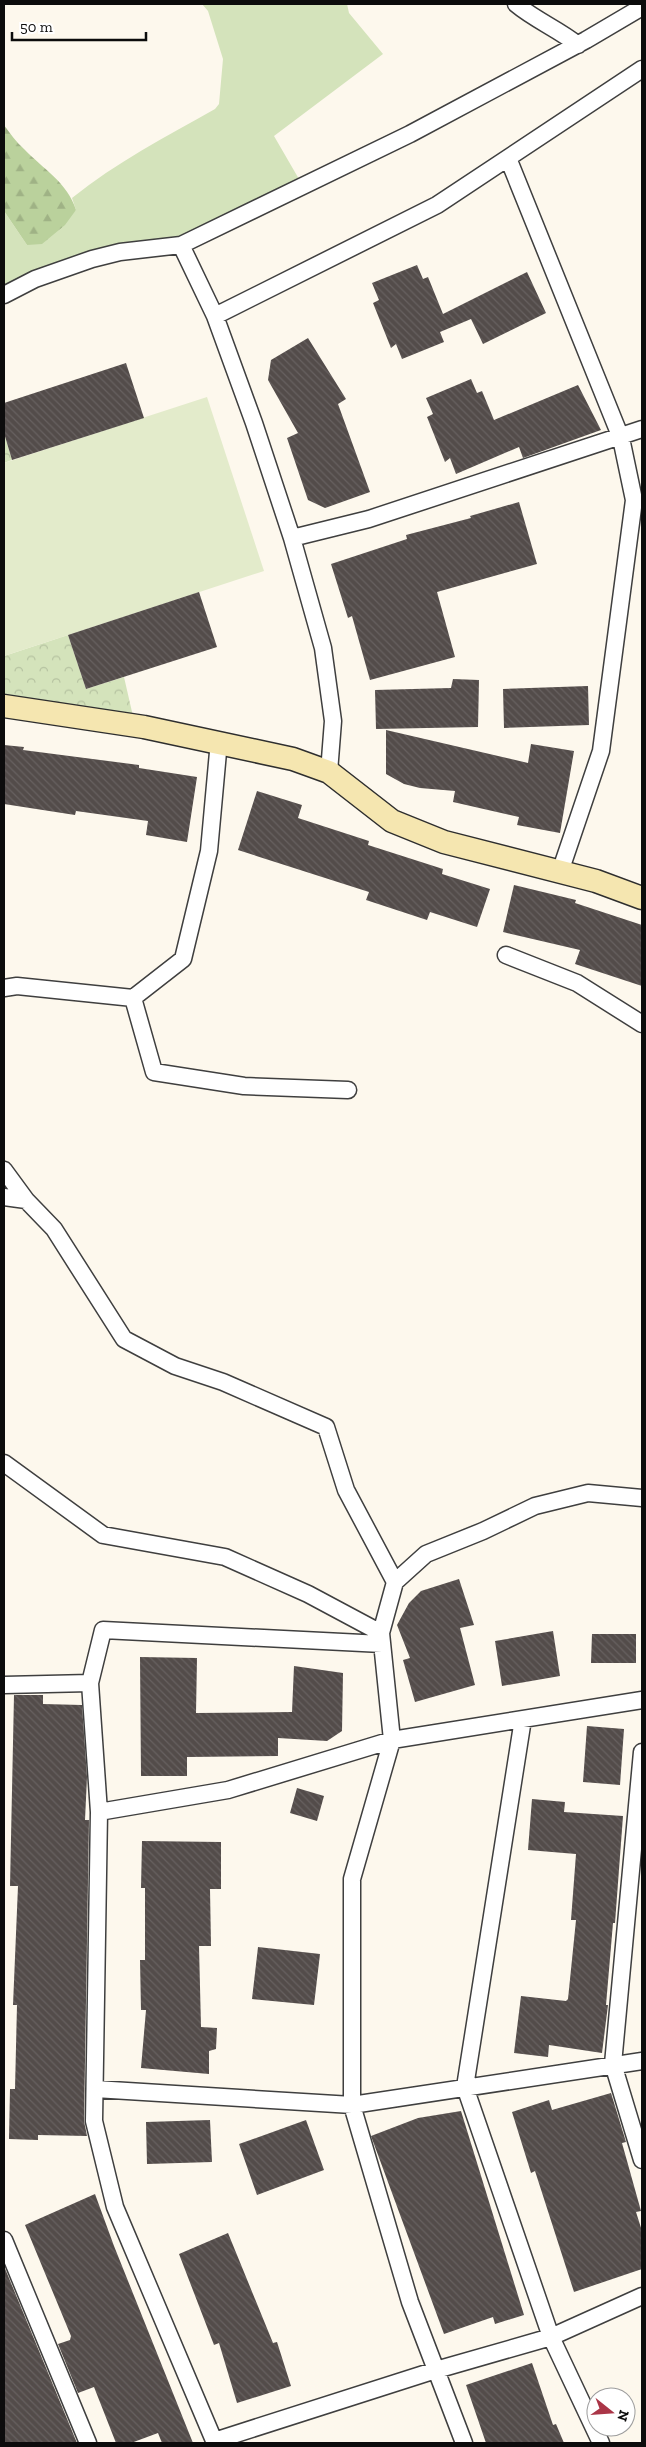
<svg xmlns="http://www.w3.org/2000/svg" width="646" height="2447" font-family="'Zilla Slab',serif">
<defs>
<pattern id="forest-firs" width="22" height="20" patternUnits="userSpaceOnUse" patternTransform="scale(1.25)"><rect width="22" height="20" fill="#bad19c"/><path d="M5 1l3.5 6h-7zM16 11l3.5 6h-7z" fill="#9fb285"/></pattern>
<pattern id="park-crowns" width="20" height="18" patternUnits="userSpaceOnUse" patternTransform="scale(1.25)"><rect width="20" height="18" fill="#d4e3bb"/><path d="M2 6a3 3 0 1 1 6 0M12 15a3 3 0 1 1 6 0" fill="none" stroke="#b5c2a0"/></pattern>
<pattern id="building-back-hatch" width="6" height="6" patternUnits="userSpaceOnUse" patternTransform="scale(1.25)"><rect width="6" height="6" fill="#534c4a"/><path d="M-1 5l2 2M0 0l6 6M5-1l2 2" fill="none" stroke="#676160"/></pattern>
</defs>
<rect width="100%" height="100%" fill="#fdf8ed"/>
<path fill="#d4e3bb" d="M202 4H347L349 13 383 54 274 136 303 186 181 245 120 252 4 295V211L27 245 76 210 72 198C117 162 165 137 215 109L219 104 223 59 208 11Z"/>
<path fill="url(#forest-firs)" d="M4 125C10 133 16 142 24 149 42 168 68 183 76 210L65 225 42 244 27 245 4 211Z"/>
<path fill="url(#park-crowns)" d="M4 433 12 460 4 463Z
M68 635 86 689 124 677 135 725 4 706V656Z"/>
<path fill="#e3ebcb" d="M207 397 264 571 4 656V463Z"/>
<path fill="url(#building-back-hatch)" d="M417 265 423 279 428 277 443 314 527 272 546 313 483 344 471 319 440 332 444 342 402 359 396 344 391 348 373 303 379 300 372 283Z
M308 338 346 399 338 404 370 492 325 508 308 500 287 438 298 433 268 380 271 360Z
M126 363 144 418 12 460 4 433V403Z
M471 379 477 393 482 391 494 420 578 385 601 430 523 458 519 447 456 474 450 458 445 462 427 417 433 414 426 398Z
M519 502 537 564 437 592 455 657 370 680 352 616 348 618 331 564 407 539 406 535 471 518 470 516Z
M199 592 217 647 86 689 68 635Z
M453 679 479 680 478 727 376 729 375 690 451 688Z
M588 686 589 725 504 728 503 689Z
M386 730 528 763 531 744 574 751 560 833 517 825 519 817 453 802 455 791 420 788 404 784 386 774Z
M4 745 24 747 23 750 139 765V768L197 777 187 842 146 835 148 821 76 811 75 815 4 804Z
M257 791 302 805 298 818 369 841 368 845 443 869 442 874 490 889 477 927 430 912 427 920 366 900 369 892 238 850Z
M514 885 576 900 575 903 642 925V986L575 964 580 950 503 932Z
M459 1579 474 1625 460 1628 475 1685 415 1702 403 1660 410 1658 397 1625 409 1603 421 1591Z
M553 1631 560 1676 502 1686 495 1641Z
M592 1634H636V1663H591Z
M140 1657 197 1658 196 1713 292 1712 294 1666 343 1673 342 1731 327 1741 278 1738V1756L187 1757V1776H141Z
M14 1695H43V1704L82 1705 87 1777 85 1820H89L84 2121 87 2136 38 2135V2140L9 2139 10 2089H15L17 2005H13L18 1886H10Z
M587 1726 624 1729 620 1785 583 1782Z
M297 1788 324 1796 317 1821 290 1813Z
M532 1799 565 1802 564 1812 623 1816 615 1923H613L606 2005H608L602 2053 549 2045 548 2057 514 2053 521 1996 566 2001 568 1999 576 1920H571L576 1854 528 1850Z
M142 1841 221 1842V1889H210L211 1946H199L201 2027 217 2028 216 2049 209 2051V2074L141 2068 146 2010H141L140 1960H145V1888H141Z
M258 1947 320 1954 314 2005 252 1999Z
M611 2093 626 2142 622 2143 641 2211 636 2212 642 2231V2269L574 2292 535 2171 531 2173 512 2112 549 2100 552 2110Z
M461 2111 524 2315 495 2324 493 2317 444 2334 371 2136 418 2118Z
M210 2120 212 2162 147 2164 146 2122Z
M306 2120 324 2170 257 2195 239 2144Z
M95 2194 114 2246 193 2443H162L158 2433 131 2443H116L94 2387 78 2393 58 2344 70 2340 71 2336 25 2225Z
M228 2233 273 2343 277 2342 291 2386 237 2403 219 2343 214 2345 179 2254Z
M4 2266 77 2443H4Z
M532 2363 553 2425 556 2424 564 2443H486L466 2385Z"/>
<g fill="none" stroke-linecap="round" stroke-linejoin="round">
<defs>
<path id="street" d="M516 4C535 20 558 29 578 45
M508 158 621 438 634 500 601 751 560 872
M181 245 215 316 254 423 292 538 323 648 333 721 329 772
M4 295 35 279 92 259 120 252 181 245 410 134 586 40 642 7
M215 316 437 205 642 69
M292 538 369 519 642 429
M506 955 577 983 642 1024
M4 988 17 986 133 998 183 959 209 851 219 741
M133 998 154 1072 244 1086 348 1090
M4 1170 26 1200 54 1229 124 1339 175 1366 223 1382 326 1427 346 1490 395 1582
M4 1197 26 1200
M4 1463 103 1535 225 1557 308 1594 381 1633
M90 1683 103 1630 382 1644
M4 1685 90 1683 99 1812 94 2121 115 2207 215 2443
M523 1719 465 2087 551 2337 601 2443
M642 1752 613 2064 642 2160
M99 1812 228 1790 392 1740 642 1700
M95 2089 352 2105 642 2061
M4 2240 88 2443
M214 2441 436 2370 551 2337 642 2296
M464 2443 410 2302 352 2105V1879L392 1740 381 1633 395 1582 426 1554 483 1531 535 1506 588 1493 642 1498"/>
<path id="secondary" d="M4 706 144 727 293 759 329 772 392 821 444 842 596 881 642 898"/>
</defs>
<use href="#street" stroke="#3f3f3f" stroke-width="19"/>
<use href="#secondary" stroke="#2e2e2e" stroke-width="25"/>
<use href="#street" stroke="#fff" stroke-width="16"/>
<use href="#secondary" stroke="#f5e6b0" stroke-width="22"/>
</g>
<rect width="646" height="2447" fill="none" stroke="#0c0c0c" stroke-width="10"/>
<g transform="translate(611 2412) rotate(107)"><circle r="24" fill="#ffffff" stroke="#9e9e9e"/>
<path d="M0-4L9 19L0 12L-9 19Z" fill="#aa3547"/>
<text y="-8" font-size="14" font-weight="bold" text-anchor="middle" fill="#0c0c0c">N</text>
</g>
<path d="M12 32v8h134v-8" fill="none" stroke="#0c0c0c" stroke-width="2.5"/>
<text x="20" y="32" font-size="15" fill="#0c0c0c" stroke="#ffffff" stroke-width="4" paint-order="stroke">50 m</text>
</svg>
